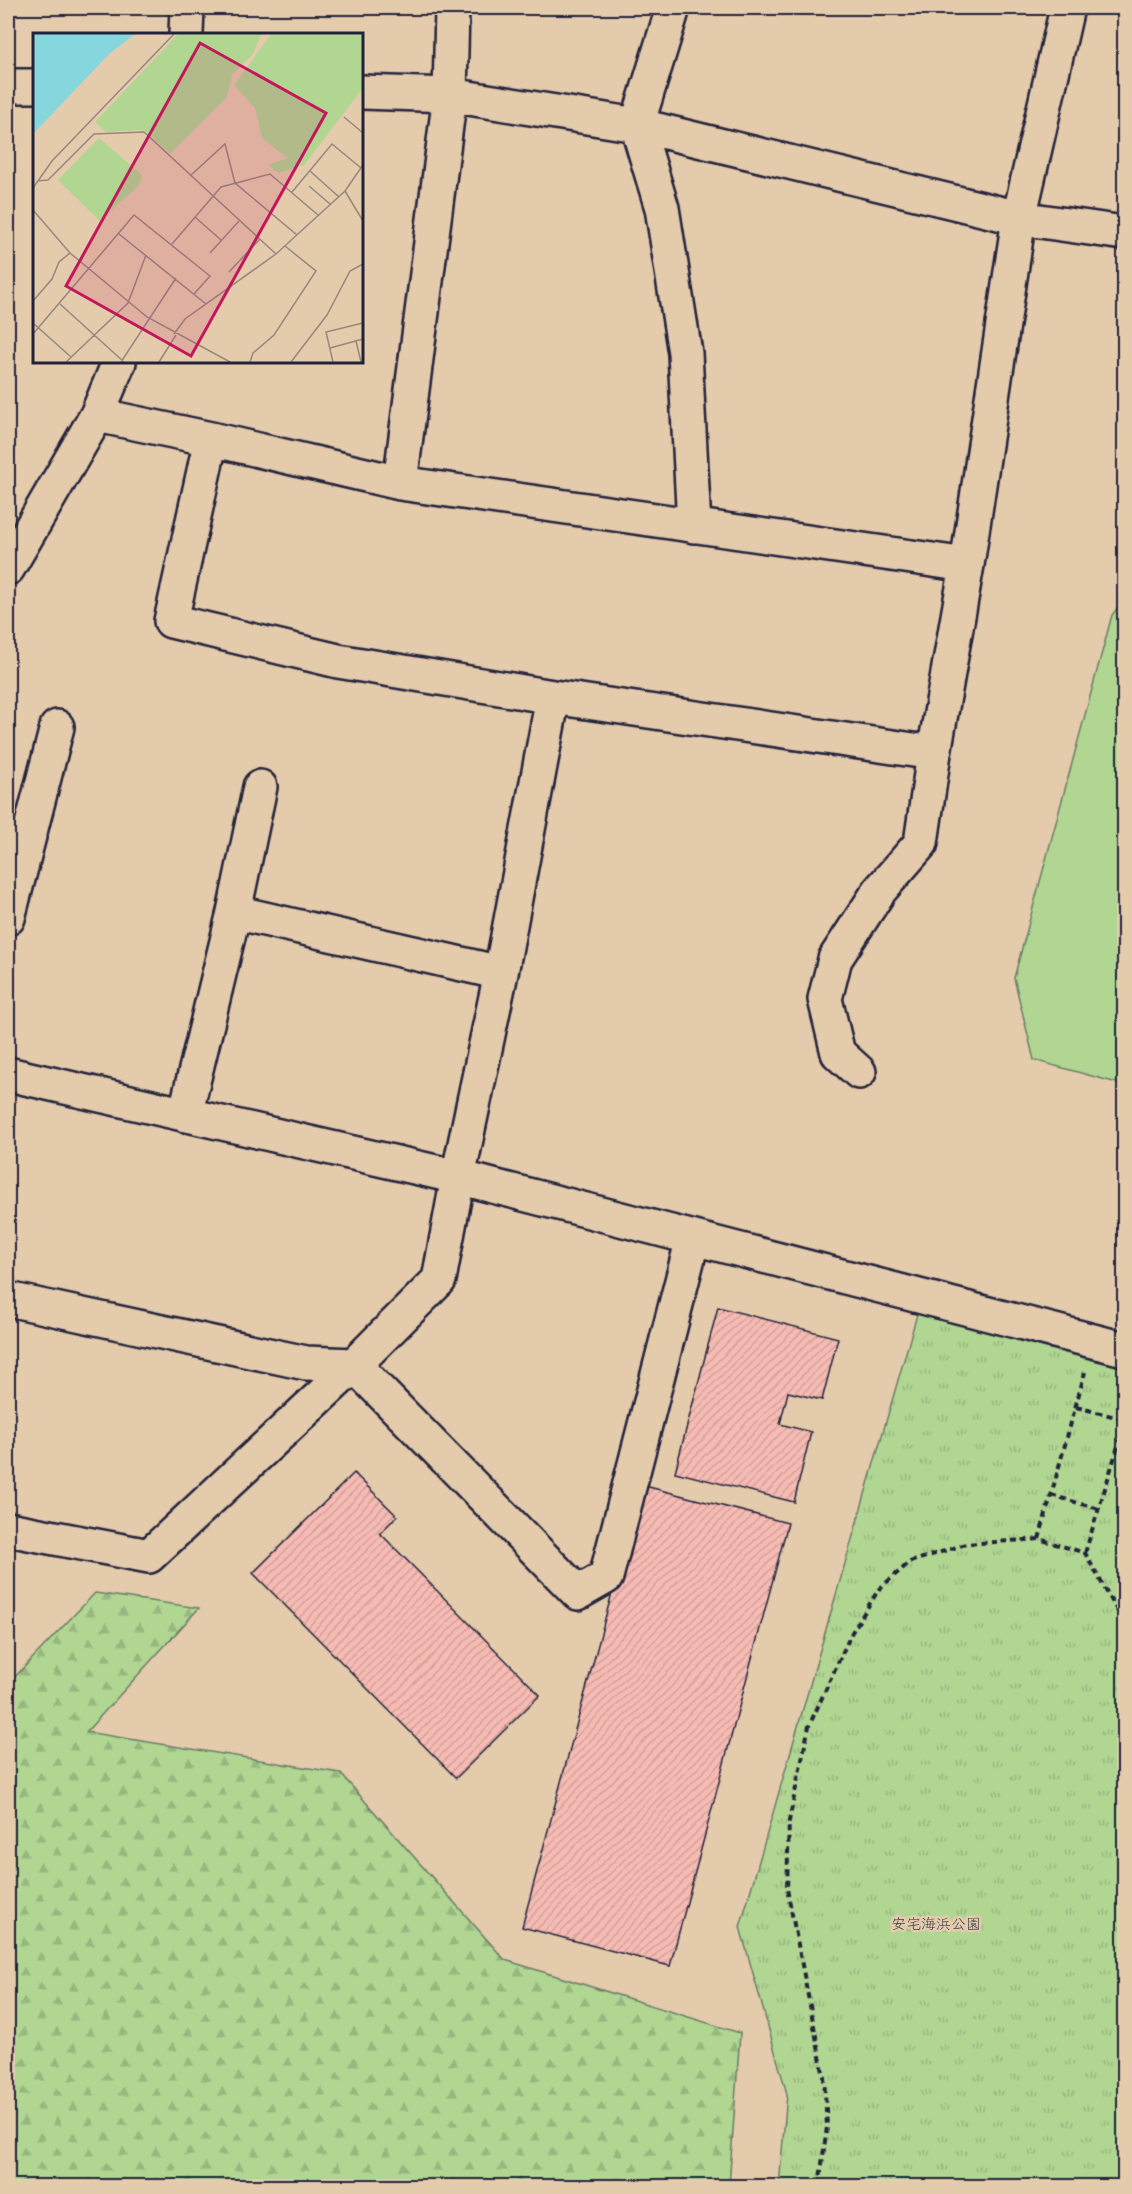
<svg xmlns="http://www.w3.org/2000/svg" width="1132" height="2194" font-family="'Playpen Sans','Klee One',sans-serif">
<defs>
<pattern id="grass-tufts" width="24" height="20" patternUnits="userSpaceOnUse" patternTransform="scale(1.5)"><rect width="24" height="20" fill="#b0d692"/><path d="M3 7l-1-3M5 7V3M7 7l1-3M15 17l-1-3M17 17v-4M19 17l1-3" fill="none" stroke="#97b77f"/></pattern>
<pattern id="forest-firs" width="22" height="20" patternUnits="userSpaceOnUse" patternTransform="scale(1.5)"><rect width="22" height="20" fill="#b0d692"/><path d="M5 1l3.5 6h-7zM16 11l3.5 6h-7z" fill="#97b77f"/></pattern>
<pattern id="building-hatch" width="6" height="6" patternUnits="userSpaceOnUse" patternTransform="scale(1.5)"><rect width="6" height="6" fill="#f6bbb3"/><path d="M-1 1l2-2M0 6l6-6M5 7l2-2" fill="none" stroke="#d3a09b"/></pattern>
</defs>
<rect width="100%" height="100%" fill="#e4cbac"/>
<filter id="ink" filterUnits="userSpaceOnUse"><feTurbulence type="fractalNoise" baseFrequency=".0167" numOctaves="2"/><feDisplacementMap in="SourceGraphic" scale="12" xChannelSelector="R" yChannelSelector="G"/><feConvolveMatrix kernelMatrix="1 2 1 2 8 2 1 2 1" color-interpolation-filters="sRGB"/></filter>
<g filter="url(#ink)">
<path fill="url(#grass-tufts)" stroke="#697c66" stroke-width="1.5" d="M918 1311 1124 1349V2186H779L787 2094 740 1927Z"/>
<path fill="url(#forest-firs)" stroke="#697c66" stroke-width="1.5" d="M95 1593 199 1608 86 1732 340 1773 505 1960 740 2033 729 2186H8V1684Z"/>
<path fill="#b0d692" stroke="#697c66" stroke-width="1.5" d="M1124 600V1085L1034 1060 1014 978 1112 615Z"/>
<path fill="url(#building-hatch)" stroke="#22223b" stroke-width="1.5" d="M718 1307 838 1338 822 1400 788 1392 780 1424 811 1432 794 1502 675 1472Z
M354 1473 397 1516 380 1533 540 1695 456 1778 253 1573Z
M641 1485 788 1523 670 1966 522 1927Z"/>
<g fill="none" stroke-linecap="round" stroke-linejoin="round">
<defs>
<path id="minor" d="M673 8 637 125 662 208 685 353 694 526
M186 34 187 8
M8 86H34
M362 92 450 95 637 125 1019 218 1124 233
M97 415 211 439 400 483 967 565
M211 439 171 621 338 661 553 697 934 753 967 565 1019 218 1067 8
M400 483 450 95 452 8
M8 568 97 415 119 362
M234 912 501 973
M8 918 57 727
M859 1072 838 1053 825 999 835 959 880 890 921 843 934 753
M8 1074 458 1177 1124 1349
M185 1115 234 912 260 787
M8 1299 306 1363 354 1365 578 1593 606 1577 693 1238
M8 1529 149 1556 354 1365 439 1280 458 1177 501 973 553 697"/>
</defs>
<use href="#minor" stroke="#22223b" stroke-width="38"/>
<path stroke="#22223b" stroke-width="4" stroke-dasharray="6 4.5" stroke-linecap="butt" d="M1076 1407 1124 1419
M1051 1495 1099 1509
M1039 1539 1085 1372
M1085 1553 1124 1427
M819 2186 827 2127 824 2077 787 1889 789 1821 809 1726 852 1632 879 1589 910 1562 966 1544 1039 1539 1085 1553 1124 1623"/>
<use href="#minor" stroke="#e4cbac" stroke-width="33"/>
</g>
</g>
<g text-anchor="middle" stroke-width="5" stroke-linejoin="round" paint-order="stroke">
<g font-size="15" fill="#373d48" stroke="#e4cbac">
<text x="936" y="1929">安宅海浜公園</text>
</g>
</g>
<g transform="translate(33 33)">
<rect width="330" height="330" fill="#e4cbac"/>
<path d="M145 1H233L228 2 220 21 199 42 194 64 137 121 111 97 73 99 62 89Z" fill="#b0d692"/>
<path d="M238 1H330V55L271 132 245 140 235 132 254 125 229 105 222 75 201 52Z" fill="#b0d692"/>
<path d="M66 105 109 142 106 152 67 188 25 147Z" fill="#b0d692"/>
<path d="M0 1H102L76 21 0 101Z" fill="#86d7dd"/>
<path fill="none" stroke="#96877f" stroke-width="1.5" d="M311 84 330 100M277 138 306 164M157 143 192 111 202 150 264 202M4 148 15 147 61 101 111 99 243 221M276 153 297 171M0 155 19 128 141 1M312 158 330 188M259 159 299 111 328 135M0 177 37 220 114 284 197 329M162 184 188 207M86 201 173 271M139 211 188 154 237 141 285 182M177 220 206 188M196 239 227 206M0 268 19 246 26 229 37 220M27 271 91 329M0 290 38 324M0 301 101 182 177 243 161 261M141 301 152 286 243 221 312 158 330 132M323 308 328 329M297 315 330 306M33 329 95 270 113 222M88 329 143 245M126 329 143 302M217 329 220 320 241 302 283 238 252 213M258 329 294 282 317 238 330 231M300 329 293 299 330 290"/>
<path fill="#c2185b" fill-opacity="0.15" stroke="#c2185b" stroke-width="3" d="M167 10 293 80 158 323 33 253Z"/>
<rect width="330" height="330" fill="none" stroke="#22223b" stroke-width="3"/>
</g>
<rect width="1132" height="2194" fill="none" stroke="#e4cbac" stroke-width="30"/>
<rect x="15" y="15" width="1102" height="2164" fill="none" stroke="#22223b" stroke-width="2" filter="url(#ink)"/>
</svg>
